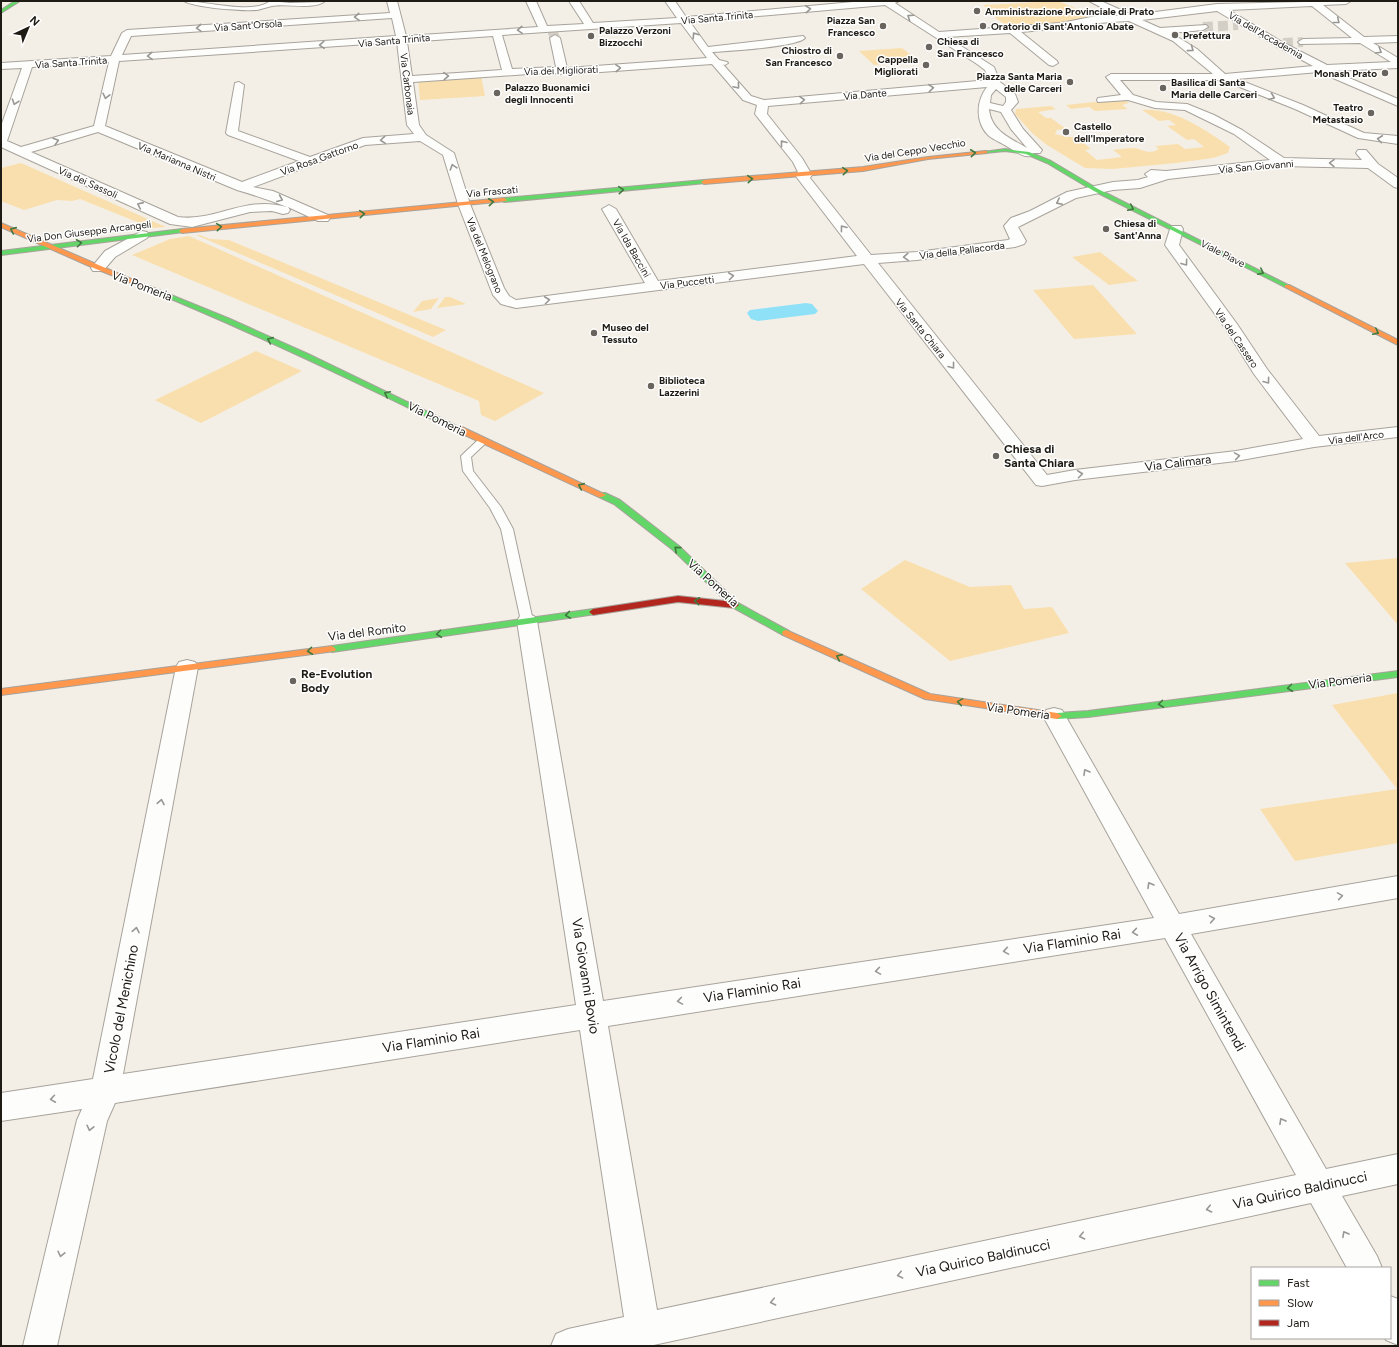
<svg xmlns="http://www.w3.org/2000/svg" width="1399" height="1347" font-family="Figtree,sans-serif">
<rect width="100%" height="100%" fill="#f4efe6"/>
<path fill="#f9dfad" d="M1058 1 1077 9 1091 18 1075 22 1010 28 994 17 998 16 983 5Z
M902 48 919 61 874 65 859 51Z
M481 75 485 96 420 100 418 79Z
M1122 99 1129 103 1122 105 1128 109 1095 111 1089 107 1071 109 1066 105Z
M1051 106 1056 109 1038 112 1046 118H1051L1066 129 1057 130 1055 134 1068 137H1076L1091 149 1085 150 1097 160 1122 157 1113 150C1119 149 1126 148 1132 148 1143 148 1147 156 1159 149L1155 146 1178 144 1185 149 1204 147 1194 139 1187 140 1167 126 1176 125 1169 120 1159 121 1142 110C1173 107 1206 130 1230 147L1228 153 1213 158 1176 163 1113 169 1085 168 1047 145 1032 133 1015 114 1016 109Z
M21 163 166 227 152 228 80 199 72 201 57 200 24 210 1 201V168Z
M196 235H200L210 239 229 240 446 330 433 337Z
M189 236 544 393 495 421 481 415 479 401 132 255 170 239Z
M1100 252 1138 281 1109 285 1072 257Z
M1093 285 1137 334 1074 339 1033 290Z
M445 297H450L466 304 437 308Z
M439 298 431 309 413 312 422 301Z
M256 351 302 371 201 423 155 400Z
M1398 558V625L1345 563Z
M905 560 970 587 1011 585 1024 609 1052 607 1069 633 950 661 861 589Z
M1398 693V843L1295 861 1260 809 1397 789 1332 705Z"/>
<path fill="#8fe1f8" d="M806 303 812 304 818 311 815 314 758 321 751 319 747 313 750 310Z"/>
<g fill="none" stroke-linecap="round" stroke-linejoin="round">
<path stroke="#d4cfc6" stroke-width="10" stroke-dasharray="10 5" stroke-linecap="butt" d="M1203 27 1238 25
M552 30 555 38
M1283 43 1303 42"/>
<defs>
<path id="lane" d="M184 1C205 1 254 15 270 1L290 3 324 2C311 10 286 3 272 6 267 7 262 9 257 10 244 11 195 8 184 1Z
M715 59 727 62 728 63 725 65 713 62 712 61Z
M483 438 488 441 471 457 473 471 501 507 513 529 533 621 531 624H523L521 621 501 529 490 508 463 471 461 456 479 439Z"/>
<path id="street" d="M387 1H397L406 36 538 27 526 1H536L547 26 584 24 569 1H579L593 23 677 18 665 1H675L686 17 864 1H899L895 3 939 32 1061 23 1096 16H1118L1089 1H1101L1132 15 1217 4 1351 1 1346 4 1323 5 1364 37 1398 36V42L1373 43 1398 58V68L1333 71 1398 99V106L1319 72 1237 79 1303 105 1364 133 1398 136V144L1358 138 1295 109 1222 80H1120L1133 95 1156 102 1187 104 1214 115 1242 130 1284 158 1362 160 1356 153 1358 150H1366L1378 164 1398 178V188L1394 187 1368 168 1281 166 1168 179 1140 188 1113 190 1076 198 1018 227 1026 241 1024 244 1015 247 917 260 878 263 1047 475 1075 470 1236 451 1303 439 1254 374 1225 328 1165 245 1171 226H1181L1183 229 1179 245 1237 324 1267 369 1319 436 1398 427V437L1314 447 1236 461 1075 480 1042 486 1036 485 864 264 516 308 501 304 493 295 458 204 443 155 420 141 365 145 253 187 273 191 328 215 330 218 328 221H318L288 207 290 210 288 213 283 214 272 211 250 212 192 227 170 224 1 147V126L22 68 1 69V63L111 56 122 33 127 30 390 13ZM885 5 977 64 985 70 989 80 764 100 751 96 712 52C728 51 797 47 805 38L803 36 708 47 690 22ZM1312 6 1352 38 1303 39 1298 42 1300 44 1360 43 1391 62 1327 65 1282 42 1229 10ZM1217 11 1276 46 1313 66 1225 74 1197 49 1171 33 1203 30 1208 27 1206 25 1160 28 1142 20ZM392 18 396 36 122 55 131 36ZM1129 21 1173 41 1213 74H1111L1106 77 1121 95 1098 98 1097 100 1098 102 1128 100 1155 108 1185 110 1234 134 1270 160 1166 171 1151 170 1145 174 1148 177 1138 180 1113 182 1067 192 1030 211 1011 218 1004 226 1010 239 1008 240 917 252 871 255 810 178 812 175 802 158 767 114 768 106 987 87C976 101 975 123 989 136 994 140 1002 143 1008 147 1016 151 1023 158 1031 156L1033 153H1040L1042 150 1023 129 1011 110 1018 102 1015 94 1000 82 994 67 947 37 1010 33 1049 65 1053 66 1058 63 1057 61 1021 32C1058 29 1093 22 1129 21ZM681 23 707 58 567 68 560 38 555 35 550 38 556 67 512 69 502 35ZM493 36 502 70 412 76 407 42ZM397 42 407 125 414 134 363 138 310 157 238 131 244 85 239 82 235 83 226 133 228 135 299 161 242 182 105 126 119 61ZM109 62 94 126 21 147 7 141 32 67ZM712 64 743 100 757 105 755 114 793 162 798 172 795 175 857 256 658 281 616 209 609 205 602 209 645 283 516 300 509 296 504 288 470 204 454 153 426 135 419 125 413 82 543 73 573 74ZM996 89 1006 97V102L1003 106 990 103 991 95ZM989 109 1001 112 1011 129 1027 148C1010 138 991 131 989 109ZM98 132 237 190C254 195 270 200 287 207 244 195 217 222 178 217L31 152Z
M142 231 147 232 149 235 147 238 115 257 103 271H93L91 268 105 251Z
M527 614 534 616 537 621 603 1001 1154 918 1043 716 1046 710 1054 708 1062 710 1179 914 1398 876V898L1191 934 1326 1169 1398 1154V1184L1342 1196 1377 1256 1382 1268H1347L1311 1203 649 1346H551L556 1334 568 1329 624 1317 580 1030 115 1103 107 1121 57 1346H23L77 1120 82 1109 1 1121V1093L93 1079 176 667 179 662 187 660 195 662 198 667 123 1074 576 1005 517 621 520 616ZM1165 938 1296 1175 657 1310 608 1026Z
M1390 1296 1398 1299V1345L1386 1340 1385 1338H1390Z"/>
<path id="fast" d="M15 1H20L1 13V10Z
M1005 149 1029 152 1051 161 1098 189 1290 286 1285 287 1094 191 1047 163 1026 154 1005 151 985 153 983 152Z
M704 180 707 182 706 183 504 202 501 200 504 198Z
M182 229 185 231 184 232 1 255V251Z
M149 286 230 319 308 354 463 429 459 431H456C355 381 252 332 147 289V287Z
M599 493H605L620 500 679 546 738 603 789 631 790 633 789 635H783L732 607 673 550 614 504 599 497Z
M593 609 596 610 597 612 596 614 332 652 328 649 332 646Z
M1398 671V677L1088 717 1057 719 1052 716 1057 713 1088 711Z"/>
<path id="slow" d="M985 151H987V153L928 159 863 171 704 184 701 182 704 180 863 167 928 157Z
M504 198 507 200 506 201 182 233 179 231 182 229Z
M1 223 152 288 147 289 96 269 1 227Z
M1285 285H1289L1398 340V345L1285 287Z
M456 427H462L606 495 602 497H599L456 431Z
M786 630 930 694 1057 713 1062 716 1057 719 925 699 783 635 782 633 783 631Z
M332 646 336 649 335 651 1 695V689Z"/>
<path id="jam" d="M678 596 735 602 739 605 735 608 678 602 593 615 589 612 593 609Z"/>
</defs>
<use href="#lane" stroke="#a7a39c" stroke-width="2"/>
<use href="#street" stroke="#a7a39c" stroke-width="2"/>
<use href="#fast" stroke="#a7a39c" stroke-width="2"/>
<use href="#slow" stroke="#a7a39c" stroke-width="2"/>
<use href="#jam" stroke="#a7a39c" stroke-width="2"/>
<use href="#lane" fill="#fdfdfb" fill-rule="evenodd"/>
<use href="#street" fill="#fdfdfb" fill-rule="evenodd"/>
<use href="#fast" fill="#63d668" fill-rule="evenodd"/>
<use href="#slow" fill="#ff974d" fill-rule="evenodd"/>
<use href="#jam" fill="#b3261e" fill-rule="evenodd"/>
</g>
<defs><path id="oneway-chevron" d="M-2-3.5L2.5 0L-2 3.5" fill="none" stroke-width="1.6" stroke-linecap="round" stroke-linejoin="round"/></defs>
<g stroke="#999793">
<use href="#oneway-chevron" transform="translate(808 9) rotate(-6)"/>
<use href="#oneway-chevron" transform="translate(357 17) rotate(176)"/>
<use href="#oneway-chevron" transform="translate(910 17) rotate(-146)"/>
<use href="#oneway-chevron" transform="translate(1337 21) rotate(39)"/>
<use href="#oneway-chevron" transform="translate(199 28) rotate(176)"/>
<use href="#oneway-chevron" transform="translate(520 30) rotate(176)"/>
<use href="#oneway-chevron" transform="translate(695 35) rotate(-124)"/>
<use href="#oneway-chevron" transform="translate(322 45) rotate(177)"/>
<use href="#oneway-chevron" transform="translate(1191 49) rotate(36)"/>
<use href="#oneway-chevron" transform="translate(1379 51) rotate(31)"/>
<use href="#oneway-chevron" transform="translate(150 56) rotate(176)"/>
<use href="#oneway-chevron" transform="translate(618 68) rotate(-4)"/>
<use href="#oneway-chevron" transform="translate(446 76) rotate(-4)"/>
<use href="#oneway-chevron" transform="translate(737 86) rotate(50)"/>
<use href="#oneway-chevron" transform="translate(931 88) rotate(-5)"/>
<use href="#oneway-chevron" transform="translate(106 96) rotate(103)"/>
<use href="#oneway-chevron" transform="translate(1272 97) rotate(21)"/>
<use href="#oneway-chevron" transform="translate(802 100) rotate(-5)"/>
<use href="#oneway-chevron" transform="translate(15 102) rotate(109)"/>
<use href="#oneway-chevron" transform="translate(1380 139) rotate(-173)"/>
<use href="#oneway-chevron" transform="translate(383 140) rotate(175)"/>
<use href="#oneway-chevron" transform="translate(56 141) rotate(-16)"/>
<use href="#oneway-chevron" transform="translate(783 143) rotate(-128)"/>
<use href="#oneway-chevron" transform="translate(1332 163) rotate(-179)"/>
<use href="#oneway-chevron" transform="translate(453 167) rotate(-107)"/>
<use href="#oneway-chevron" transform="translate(280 199) rotate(23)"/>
<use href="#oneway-chevron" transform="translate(1059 202) rotate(153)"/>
<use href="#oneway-chevron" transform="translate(140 205) rotate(-156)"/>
<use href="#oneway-chevron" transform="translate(843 228) rotate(-127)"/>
<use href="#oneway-chevron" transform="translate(906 257) rotate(176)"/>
<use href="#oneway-chevron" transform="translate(1185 263) rotate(54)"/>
<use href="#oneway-chevron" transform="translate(731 276) rotate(-7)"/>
<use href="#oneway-chevron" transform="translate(547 300) rotate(-7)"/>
<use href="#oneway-chevron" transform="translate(952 366) rotate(52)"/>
<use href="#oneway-chevron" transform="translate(1267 381) rotate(53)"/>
<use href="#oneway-chevron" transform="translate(1237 456) rotate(-9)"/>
<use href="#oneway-chevron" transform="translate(1080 474) rotate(-7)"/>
<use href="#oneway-chevron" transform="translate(1086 772) rotate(-120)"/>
<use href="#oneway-chevron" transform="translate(161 802) rotate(-79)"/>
<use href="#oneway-chevron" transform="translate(1150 885) rotate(-120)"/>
<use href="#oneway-chevron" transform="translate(1340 896) rotate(-9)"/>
<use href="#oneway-chevron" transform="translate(1212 919) rotate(-10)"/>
<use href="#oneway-chevron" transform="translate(136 930) rotate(-79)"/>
<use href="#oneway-chevron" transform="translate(1135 932) rotate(172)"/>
<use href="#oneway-chevron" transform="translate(1006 951) rotate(171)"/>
<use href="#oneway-chevron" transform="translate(878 971) rotate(171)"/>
<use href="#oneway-chevron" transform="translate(680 1001) rotate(171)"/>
<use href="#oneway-chevron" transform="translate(53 1099) rotate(172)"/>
<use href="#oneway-chevron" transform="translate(1282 1121) rotate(-119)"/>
<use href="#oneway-chevron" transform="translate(90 1128) rotate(103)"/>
<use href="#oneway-chevron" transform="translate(1209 1209) rotate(168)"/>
<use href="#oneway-chevron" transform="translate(1345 1234) rotate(-119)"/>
<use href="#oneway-chevron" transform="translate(1082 1236) rotate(168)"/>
<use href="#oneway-chevron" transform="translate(61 1254) rotate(103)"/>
<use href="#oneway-chevron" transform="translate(900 1275) rotate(168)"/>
<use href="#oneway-chevron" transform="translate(773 1302) rotate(168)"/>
</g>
<g stroke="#40783e">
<use href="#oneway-chevron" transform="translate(973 153) rotate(-6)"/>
<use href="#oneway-chevron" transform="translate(845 171) rotate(-5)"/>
<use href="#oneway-chevron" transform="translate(750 179) rotate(-5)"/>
<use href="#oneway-chevron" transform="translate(621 190) rotate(-5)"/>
<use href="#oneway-chevron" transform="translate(491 202) rotate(-6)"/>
<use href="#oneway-chevron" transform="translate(1131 208) rotate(26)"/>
<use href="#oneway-chevron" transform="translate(362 214) rotate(-5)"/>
<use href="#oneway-chevron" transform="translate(219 227) rotate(-5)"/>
<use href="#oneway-chevron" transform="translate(13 230) rotate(-156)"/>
<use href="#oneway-chevron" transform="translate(79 243) rotate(-7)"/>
<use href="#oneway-chevron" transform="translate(1261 272) rotate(27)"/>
<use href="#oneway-chevron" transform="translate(1376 332) rotate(27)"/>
<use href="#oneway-chevron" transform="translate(270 340) rotate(-156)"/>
<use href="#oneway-chevron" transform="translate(387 394) rotate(-154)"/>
<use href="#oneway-chevron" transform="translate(581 486) rotate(-156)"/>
<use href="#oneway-chevron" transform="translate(677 549) rotate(-139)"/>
<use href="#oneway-chevron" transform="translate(697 601) rotate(-174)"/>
<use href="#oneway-chevron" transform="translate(568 615) rotate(172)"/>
<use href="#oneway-chevron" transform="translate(439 634) rotate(173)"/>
<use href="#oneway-chevron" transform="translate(310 651) rotate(173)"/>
<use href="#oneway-chevron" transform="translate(839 657) rotate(-156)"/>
<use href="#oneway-chevron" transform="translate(1290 688) rotate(173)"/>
<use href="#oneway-chevron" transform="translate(960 702) rotate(-171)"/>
<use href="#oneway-chevron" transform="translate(1161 704) rotate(173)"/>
</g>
<g fill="#69655e" stroke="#fff" stroke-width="1.5">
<circle cx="977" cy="11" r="4"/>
<circle cx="883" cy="26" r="4"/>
<circle cx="983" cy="26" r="4"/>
<circle cx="1175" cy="35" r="4"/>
<circle cx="591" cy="36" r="4"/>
<circle cx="929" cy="47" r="4"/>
<circle cx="840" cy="56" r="4"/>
<circle cx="926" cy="65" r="4"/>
<circle cx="1385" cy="73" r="4"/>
<circle cx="1070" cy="82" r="4"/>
<circle cx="1163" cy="88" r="4"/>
<circle cx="497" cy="93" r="4"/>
<circle cx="1371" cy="113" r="4"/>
<circle cx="1066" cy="132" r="4"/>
<circle cx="1106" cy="229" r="4"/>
<circle cx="594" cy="333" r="4"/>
<circle cx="651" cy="386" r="4"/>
<circle cx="996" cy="456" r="4"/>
<circle cx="293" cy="681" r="4"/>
</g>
<g text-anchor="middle" stroke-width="3" stroke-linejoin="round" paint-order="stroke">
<g font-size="10" font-weight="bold" fill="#1e1a14" stroke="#fff" text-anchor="start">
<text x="985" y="15">Amministrazione Provinciale di Prato</text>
<text x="875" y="24" text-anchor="end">Piazza San<tspan x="875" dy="12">Francesco</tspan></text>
<text x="991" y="30">Oratorio di Sant'Antonio Abate</text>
<text x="599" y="34">Palazzo Verzoni<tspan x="599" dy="12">Bizzocchi</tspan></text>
<text x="1183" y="39">Prefettura</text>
<text x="937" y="45">Chiesa di<tspan x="937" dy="12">San Francesco</tspan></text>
<text x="832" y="54" text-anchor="end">Chiostro di<tspan x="832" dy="12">San Francesco</tspan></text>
<text x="918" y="63" text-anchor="end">Cappella<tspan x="918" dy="12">Migliorati</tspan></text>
<text x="1377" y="77" text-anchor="end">Monash Prato</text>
<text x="1062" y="80" text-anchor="end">Piazza Santa Maria<tspan x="1062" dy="12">delle Carceri</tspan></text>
<text x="1171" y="86">Basilica di Santa<tspan x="1171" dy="12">Maria delle Carceri</tspan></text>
<text x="505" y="91">Palazzo Buonamici<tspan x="505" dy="12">degli Innocenti</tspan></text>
<text x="1363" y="111" text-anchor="end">Teatro<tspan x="1363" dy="12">Metastasio</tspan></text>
<text x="1074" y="130">Castello<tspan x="1074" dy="12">dell'Imperatore</tspan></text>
<text x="1114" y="227">Chiesa di<tspan x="1114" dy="12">Sant'Anna</tspan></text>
<text x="602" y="331">Museo del<tspan x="602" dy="12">Tessuto</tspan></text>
<text x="659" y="384">Biblioteca<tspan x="659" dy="12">Lazzerini</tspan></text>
</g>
<g font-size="10" fill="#1e1a14" stroke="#fff">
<text transform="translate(717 17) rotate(-5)" y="4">Via Santa Trinita</text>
<text transform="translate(248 25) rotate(-4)" y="4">Via Sant'Orsola</text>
<text transform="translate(1266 35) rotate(30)" y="4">Via dell'Accademia</text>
<text transform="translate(394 40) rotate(-5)" y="4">Via Santa Trinita</text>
<text transform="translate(71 62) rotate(-4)" y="4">Via Santa Trinita</text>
<text transform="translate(561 70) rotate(-2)" y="4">Via dei Migliorati</text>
<text transform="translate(408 84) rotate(83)" y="4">Via Carbonaia</text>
<text transform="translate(865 94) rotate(-5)" y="4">Via Dante</text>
<text transform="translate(915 150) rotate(-9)" y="4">Via del Ceppo Vecchio</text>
<text transform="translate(319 158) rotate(-20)" y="4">Via Rosa Gattorno</text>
<text transform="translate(177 161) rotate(23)" y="4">Via Marianna Nistri</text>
<text transform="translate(1256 166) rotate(-5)" y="4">Via San Giovanni</text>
<text transform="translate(88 182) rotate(24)" y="4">Via dei Sassoli</text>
<text transform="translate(492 191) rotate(-5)" y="4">Via Frascati</text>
<text transform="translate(89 231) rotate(-7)" y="4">Via Don Giuseppe Arcangeli</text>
<text transform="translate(632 248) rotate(60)" y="4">Via Ida Baccini</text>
<text transform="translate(962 250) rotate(-7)" y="4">Via della Pallacorda</text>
<text transform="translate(1223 253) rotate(27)" y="4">Viale Piave</text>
<text transform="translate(485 255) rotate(68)" y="4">Via del Melograno</text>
<text transform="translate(687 282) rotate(-7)" y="4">Via Puccetti</text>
<text transform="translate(921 328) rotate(51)" y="4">Via Santa Chiara</text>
<text transform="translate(1237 338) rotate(56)" y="4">Via del Cassero</text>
<text transform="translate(1356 437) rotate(-7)" y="4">Via dell'Arco</text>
</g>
<g font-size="12" fill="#1e1a14" stroke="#fff">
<text transform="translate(142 286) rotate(21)" y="4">Via Pomeria</text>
<text transform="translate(437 419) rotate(26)" y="4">Via Pomeria</text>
<text transform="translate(1178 463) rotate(-7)" y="4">Via Calimara</text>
<text transform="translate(713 583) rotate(42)" y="4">Via Pomeria</text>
<text transform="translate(367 632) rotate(-7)" y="4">Via del Romito</text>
<text transform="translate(1340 681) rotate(-7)" y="4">Via Pomeria</text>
<text transform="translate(1018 711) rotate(8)" y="4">Via Pomeria</text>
</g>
<g font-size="12" font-weight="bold" fill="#1e1a14" stroke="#fff" text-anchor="start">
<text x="1004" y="453">Chiesa di<tspan x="1004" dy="14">Santa Chiara</tspan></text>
<text x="301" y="678">Re-Evolution<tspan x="301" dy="14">Body</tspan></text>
</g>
<g font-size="14" fill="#1e1a14" stroke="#fff">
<text transform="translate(1072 941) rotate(-9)" y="5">Via Flaminio Rai</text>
<text transform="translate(586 976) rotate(81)" y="5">Via Giovanni Bovio</text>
<text transform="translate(752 990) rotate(-9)" y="5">Via Flaminio Rai</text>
<text transform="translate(1210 992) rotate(61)" y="5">Via Arrigo Simintendi</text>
<text transform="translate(121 1009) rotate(-79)" y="5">Vicolo del Menichino</text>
<text transform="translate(431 1040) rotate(-9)" y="5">Via Flaminio Rai</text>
<text transform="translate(1300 1190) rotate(-12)" y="5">Via Quirico Baldinucci</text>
<text transform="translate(983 1258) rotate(-12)" y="5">Via Quirico Baldinucci</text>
</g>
</g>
<rect width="1399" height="1347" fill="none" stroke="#1e1a14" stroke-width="4"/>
<rect x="1251" y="1267" width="140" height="72" fill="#ffffff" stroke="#a5a3a1"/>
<rect x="1259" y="1280" width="20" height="6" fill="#63d668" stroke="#a5a3a1"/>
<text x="1287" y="1287" font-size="12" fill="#1e1a14">Fast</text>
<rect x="1259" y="1300" width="20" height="6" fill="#ff974d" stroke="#a5a3a1"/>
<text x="1287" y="1307" font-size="12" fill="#1e1a14">Slow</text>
<rect x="1259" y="1320" width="20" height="6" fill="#b3261e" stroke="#a5a3a1"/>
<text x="1287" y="1327" font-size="12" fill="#1e1a14">Jam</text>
<g transform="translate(28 28) rotate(44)" stroke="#ffffff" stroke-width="3" paint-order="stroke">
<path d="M0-3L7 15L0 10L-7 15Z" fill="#1e1a14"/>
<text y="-6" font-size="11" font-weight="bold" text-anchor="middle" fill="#1e1a14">N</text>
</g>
</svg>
